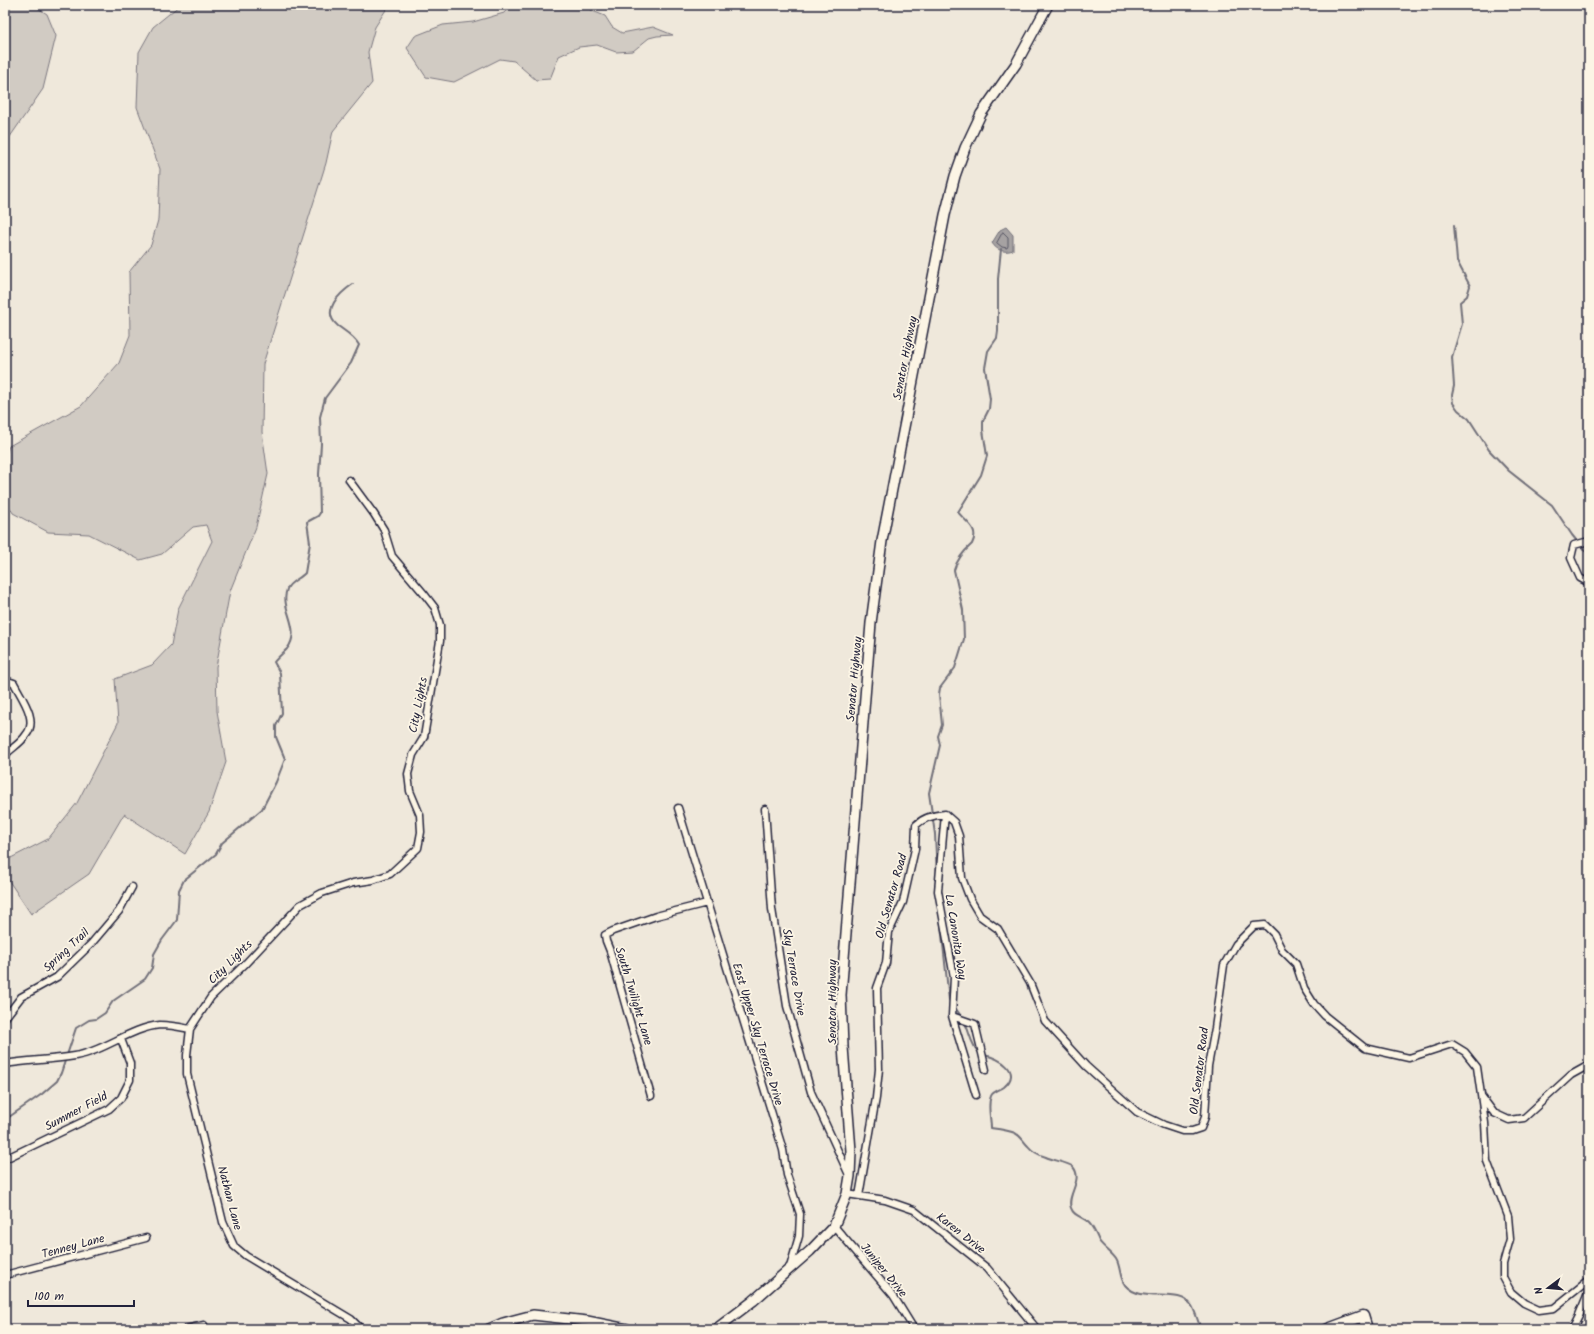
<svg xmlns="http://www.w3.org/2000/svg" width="1594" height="1334" font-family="Kalam,sans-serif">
<rect width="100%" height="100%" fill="#efe8db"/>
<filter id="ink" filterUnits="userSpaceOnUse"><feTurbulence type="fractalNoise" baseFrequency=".025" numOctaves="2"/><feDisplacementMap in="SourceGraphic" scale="8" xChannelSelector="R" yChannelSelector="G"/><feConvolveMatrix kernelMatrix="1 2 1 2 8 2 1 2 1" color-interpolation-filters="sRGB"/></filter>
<g filter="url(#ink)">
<path fill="#d1cbc3" stroke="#7a767f" d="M5 5H33L47 14 56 36 43 89 5 144Z
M180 5H389L375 27 368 52 372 83 333 131 326 163 263 364 262 432 268 474 256 527 230 591 216 667 217 711 226 762 209 812 185 854 124 814 89 874 31 914 5 875V861L48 839 77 803 118 723 115 679 152 665 171 645 178 609 212 541 206 525 193 527 162 554 140 560 89 534 48 532 13 513 5 499V457L9 446 81 406 119 363 130 335 129 272 151 245 158 220 160 169 137 107 139 52 153 27Z
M511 5H590V10L605 16 612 27 622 33 653 27 673 35 657 36 649 38 633 51 616 52 597 45 579 47 559 56 550 79 536 80 514 61 500 59 454 82 426 77 407 48 415 36 443 25 473 22 504 13Z"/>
<path fill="#a6a2a2" stroke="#716f79" d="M1006 227 1013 235V250C1005 253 997 251 992 243L1000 230Z"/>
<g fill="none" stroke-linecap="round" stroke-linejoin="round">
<path stroke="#575564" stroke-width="1" d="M1003 232 1008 237V246L1007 248 1002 247 997 243Z"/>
<path stroke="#716f79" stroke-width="2" d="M1454 225 1457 261 1470 286 1467 296 1460 302 1462 324 1452 357 1454 386 1452 395 1453 403 1458 410 1469 419 1489 450 1509 471 1552 505 1572 535 1585 551 1589 554
M937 876 935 834 929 793 940 745 938 736 942 725 939 694 940 688 955 668 964 639 963 610 954 570C957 559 963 552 972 544 980 528 966 523 958 512L981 475 987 456 983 430V421L989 409 990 399 985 368 988 351 997 338 998 331V279L1001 249
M940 916 949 1000 951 1003
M954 1006 963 1019
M965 1023C970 1033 971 1046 980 1054
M984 1055C999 1058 1023 1071 1004 1087 1000 1090 993 1091 991 1096 987 1106 991 1118 991 1128 999 1129 1008 1130 1015 1133 1021 1136 1023 1141 1028 1146 1032 1151 1039 1155 1046 1157 1052 1160 1070 1163 1073 1167 1084 1180 1066 1195 1071 1208 1074 1217 1083 1216 1089 1223 1094 1228 1096 1235 1099 1241 1104 1248 1111 1252 1116 1259 1121 1267 1119 1277 1125 1285 1142 1305 1179 1286 1192 1306 1196 1313 1198 1322 1201 1329
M5 1121 9 1117 42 1094 57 1081 61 1073 76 1028 89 1020 96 1019 105 1013 113 1001 145 979 152 968 154 954 162 940 177 920 179 890 184 880 216 854 222 843 262 809 276 782 285 759 276 737V726L282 713 280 673 274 662C278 657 283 653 287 649 303 629 279 609 287 589 290 581 300 579 305 573L310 543 307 522 318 516 320 513 319 474 321 444 320 417 325 398 351 363 359 345C354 336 346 332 338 326 320 311 340 293 353 284"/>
<defs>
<path id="street" d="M349 480 374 514 384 530 392 556 425 595 435 608 440 625V641L424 737 413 755 408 774 410 791 420 815 421 832 418 848 390 874 373 880 353 883 322 893 300 905 246 963 211 997 190 1029 187 1055V1074L223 1222 234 1246 246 1256 351 1319 361 1329
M1589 541 1574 545 1571 558 1580 578 1589 583
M5 680 14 683C21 697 39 720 26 735 21 743 12 748 5 755
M678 808 783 1150 787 1175 800 1214 799 1236 790 1267
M765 809 772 909 787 1006 811 1092 849 1175
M945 814 938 891 954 977 952 1016 976 1095
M952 1016 975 1024 986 1070
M5 1018 21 997 57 977 91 944 119 911 132 887
M5 1064C28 1060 52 1060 75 1056 105 1051 130 1028 160 1025 171 1025 180 1027 190 1029
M651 1096 610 951 606 941 605 935 613 931 656 916 707 903
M1482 1097 1494 1113 1509 1120 1524 1118 1571 1075 1589 1065
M5 1159 109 1109 121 1098 130 1080V1063L121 1039
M847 1194 885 1200 914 1210 987 1268 1037 1329
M859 1196 876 1098 879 1069 877 988 886 963 889 932 903 902 915 849 916 825C924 817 934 815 945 814L954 822 959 836 962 878 970 899 980 916 998 929 1030 983 1045 1021 1086 1066 1137 1112 1164 1125 1182 1131H1192L1201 1128 1205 1117 1208 1066 1215 1028 1224 965 1236 944 1254 926 1265 925 1274 934 1282 950 1296 964 1304 988 1314 1004 1325 1016 1365 1048 1409 1058 1452 1044 1465 1052 1477 1067 1485 1123 1487 1161 1508 1216 1510 1239 1503 1264V1277L1511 1292 1524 1303 1539 1310 1554 1308 1589 1280
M834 1226 893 1295 914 1329
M5 1275 146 1238
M186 1329 204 1325
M1572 1329 1579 1315 1589 1291"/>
<path id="secondary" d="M489 1329 503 1323 533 1315 587 1321 627 1329
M716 1329 753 1301 810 1251 834 1226 847 1194 850 1176 851 1151 843 1047 841 995 871 623 882 541 945 215 955 176 965 148 981 114 1016 64 1048 5"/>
<path id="primary" d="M1328 1329 1363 1316 1367 1329"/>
</defs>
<use href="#street" stroke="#22223b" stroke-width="9"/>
<use href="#secondary" stroke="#22223b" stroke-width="12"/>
<use href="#primary" stroke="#22223b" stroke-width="13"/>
<use href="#street" stroke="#fcf5e5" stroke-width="6"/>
<use href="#secondary" stroke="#fcf5e5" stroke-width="9"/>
<use href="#primary" stroke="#fcf5e5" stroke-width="10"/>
</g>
</g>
<g text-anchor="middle" stroke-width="3.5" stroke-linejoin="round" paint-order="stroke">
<g font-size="12" fill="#22223b" stroke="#fcf5e5">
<text transform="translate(905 358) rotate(-79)" y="4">Senator Highway</text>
<text transform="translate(854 679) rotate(-85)" y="4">Senator Highway</text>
<text transform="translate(418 705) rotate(-79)" y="4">City Lights</text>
<text transform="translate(891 896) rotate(-74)" y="4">Old Senator Road</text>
<text transform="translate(956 937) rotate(81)" y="4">La Canonita Way</text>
<text transform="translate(66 950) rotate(-43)" y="4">Spring Trail</text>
<text transform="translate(230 962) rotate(-45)" y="4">City Lights</text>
<text transform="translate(794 972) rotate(80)" y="4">Sky Terrace Drive</text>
<text transform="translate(634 996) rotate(73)" y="4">South Twilight Lane</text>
<text transform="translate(832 1002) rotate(-90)" y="4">Senator Highway</text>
<text transform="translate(758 1034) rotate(73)" y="4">East Upper Sky Terrace Drive</text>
<text transform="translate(1199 1071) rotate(-83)" y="4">Old Senator Road</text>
<text transform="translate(76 1111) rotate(-28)" y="4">Summer Field</text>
<text transform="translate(230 1198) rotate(75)" y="4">Nathan Lane</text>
<text transform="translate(961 1233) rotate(38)" y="4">Karen Drive</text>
<text transform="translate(73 1246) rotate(-15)" y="4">Tenney Lane</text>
<text transform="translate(884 1270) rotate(51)" y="4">Juniper Drive</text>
</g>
</g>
<rect width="1594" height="1334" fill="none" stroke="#fcf5e5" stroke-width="20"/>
<rect x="10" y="10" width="1574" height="1314" fill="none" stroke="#22223b" stroke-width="1.5" filter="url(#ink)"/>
<g transform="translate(1548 1288) rotate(254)" stroke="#fcf5e5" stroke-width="3" paint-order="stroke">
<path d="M0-3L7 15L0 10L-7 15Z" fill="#22223b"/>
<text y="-6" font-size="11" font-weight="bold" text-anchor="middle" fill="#22223b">N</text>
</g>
<path d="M28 1300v6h106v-6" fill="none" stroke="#22223b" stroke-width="2"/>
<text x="34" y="1300" font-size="12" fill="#22223b" stroke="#fcf5e5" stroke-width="3" paint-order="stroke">100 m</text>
</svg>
